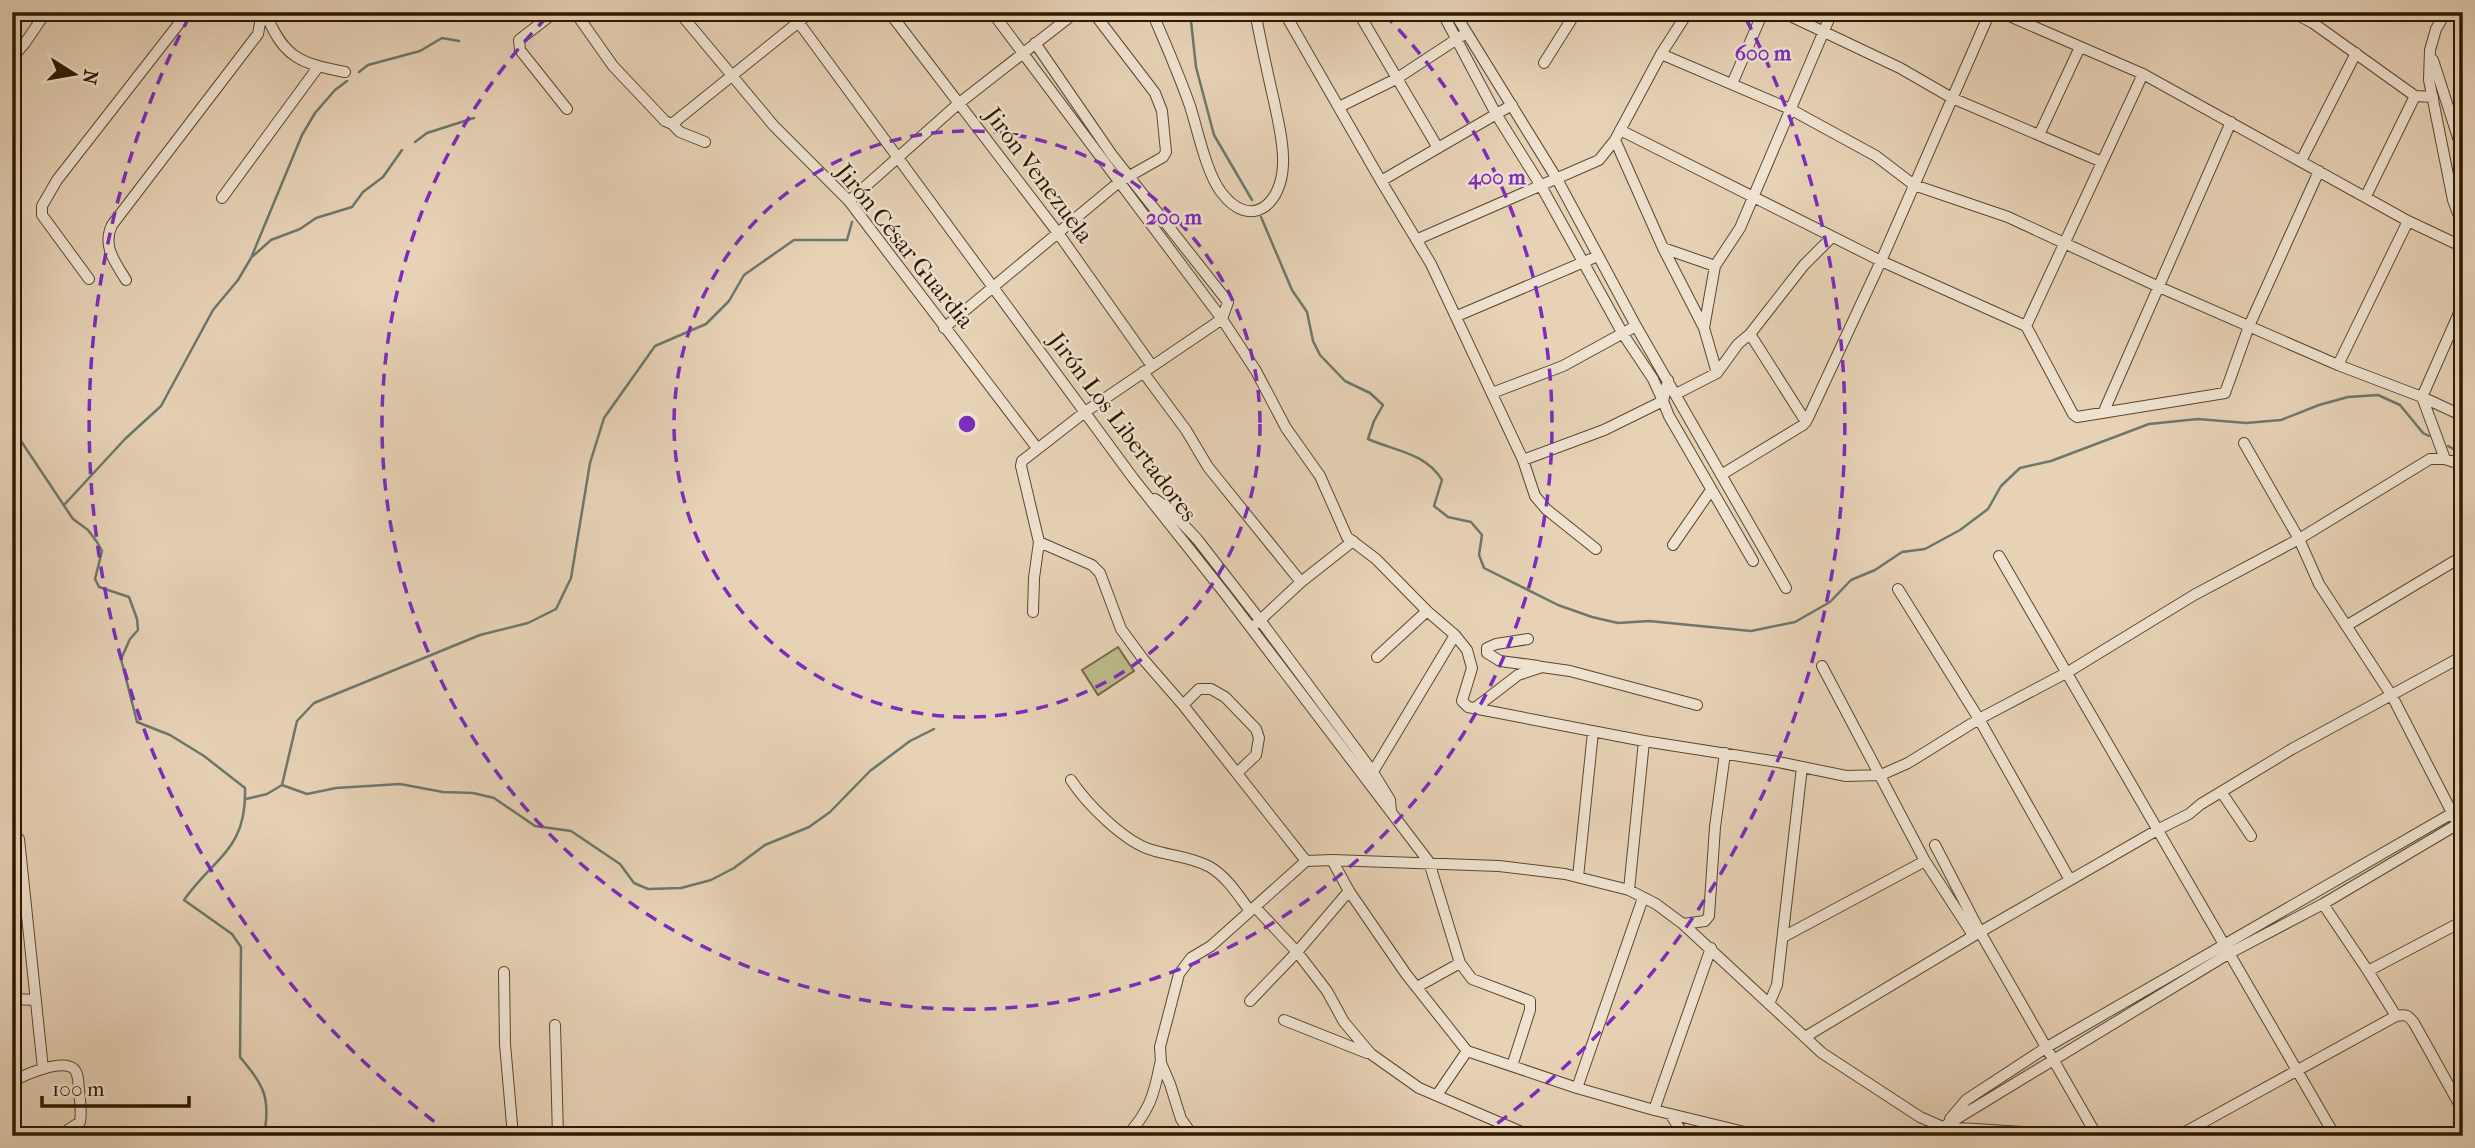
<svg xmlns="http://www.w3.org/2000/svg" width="2475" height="1148" font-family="'IM FELL French Canon',serif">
<rect width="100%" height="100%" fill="#e7d2b6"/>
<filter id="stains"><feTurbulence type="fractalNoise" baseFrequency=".00286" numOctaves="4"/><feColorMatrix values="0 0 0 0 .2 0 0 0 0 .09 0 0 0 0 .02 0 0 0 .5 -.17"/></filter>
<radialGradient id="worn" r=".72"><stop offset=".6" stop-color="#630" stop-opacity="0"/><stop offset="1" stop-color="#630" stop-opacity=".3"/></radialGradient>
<path fill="#bcba89" stroke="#746a44" stroke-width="2" d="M1118 647 1134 671 1098 695 1082 670Z"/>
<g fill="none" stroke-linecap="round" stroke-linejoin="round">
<path stroke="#6d776c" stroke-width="2.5" d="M1190 12 1196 67 1214 135 1252 200
M359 72 368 65 420 51 442 38 459 41
M415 142 427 133 474 118
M1261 217 1292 290 1307 312 1313 341 1320 355 1345 381 1370 393 1383 405 1374 421 1368 439C1395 451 1426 453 1442 480L1434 506 1448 517 1471 522 1482 535 1479 555 1484 568 1558 605 1592 617 1618 623 1649 621 1751 631 1795 622 1830 602 1851 580 1875 570 1902 552 1925 549 1960 530 1988 509 2001 486 2020 468 2051 461 2149 424 2198 419 2246 423 2281 420 2319 405 2348 397 2378 395 2400 405 2423 433 2429 436
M253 256 271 240 300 229 316 218 352 207 363 192 383 177 402 150
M12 425 19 438 73 519 88 530 97 542 102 551 95 579 99 587 129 597 137 619 138 630 130 639 121 659 137 722 170 735 204 756 245 788C247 850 214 857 184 900L232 934 241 947 240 1057C264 1086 271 1097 264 1136
M2448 446 2457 451H2463
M64 505 125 439 161 406 213 310 238 280 251 258 302 135 315 113 335 90 347 81
M282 785 307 794 336 788 400 784 443 792 473 793 494 798 535 826 571 831 620 864 634 883 648 889 681 888 711 880 734 868 765 845 809 827 830 812 870 771 910 741 934 729
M246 799 267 794 282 785 297 721 314 703 480 635 528 623 556 609 571 578 590 463 604 418 655 346 706 324 729 301 744 275 794 240H847L852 222"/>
<defs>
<path id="minor" d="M265 12C284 58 299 63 345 72
M555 12 519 40 520 50 567 109
M575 12 613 66 665 121 672 124 811 12
M679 12 774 126 849 201 1037 448
M791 12 1133 478 1226 595 1429 862 1460 963 1417 987
M889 12 1058 233 1152 366
M992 12 1222 319 1256 371 1286 428 1320 476 1347 537 1376 559 1427 611 1455 635 1467 650 1472 668 1462 701 1468 707 1644 741 1778 762 1846 776 1881 775 1908 763 1979 719 2068 672 2194 595 2299 539 2430 459H2445L2463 465
M1152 12C1165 43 1179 74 1190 106 1198 131 1206 172 1221 192 1250 231 1282 205 1283 164 1284 144 1278 121 1274 101 1267 71 1261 42 1255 12
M1284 12 1381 181 1431 264 1523 460 1535 496 1546 509 1596 549
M1358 12 1438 148
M1442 12 1496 114 1541 186 1623 334 1653 379 1663 401 1604 430 1523 460
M1454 12 1557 179 1636 326 1786 588
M1782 12 1900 68 1952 98 2102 162
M2000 12 2143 74 2408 221 2463 247
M2292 12 2313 23 2415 96 2433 97
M2446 12 2436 29 2430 50 2429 80 2453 200 2463 227
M1661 54 1790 109 1876 156 1914 185 2008 217 2159 287 2338 365 2422 397 2463 416
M12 58 25 43 46 12
M2433 60 2463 153
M1544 63 1576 12
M1732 84 1763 12
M1339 107 1396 79 1463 35
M672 124 680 132 705 142
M1620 130 1881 261 2026 326 2073 414 2077 417 2225 393 2249 326 2319 171
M2039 135 2080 47
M1615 140 1663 248 1704 328 1717 373
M2301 161 2356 53
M1381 181 1512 105
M2366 196 2415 96
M222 198 318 67
M849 201 958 104 1076 12
M1418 239 1599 160 1615 140 1661 54 1688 12
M1663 248 1715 266
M89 279 42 215V206L57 180 188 12
M126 280C115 262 102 246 112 225L258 34 262 12
M1457 316 1598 256
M2026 326 2143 74
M944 328 1119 182 1163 157 1166 152 1162 111 1155 93 1093 12
M1704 328 1715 266 1740 228 1832 12
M1750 334 1804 265 1832 237
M2338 365 2408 221
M1143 372 1186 430 1208 467 1301 582
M1668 380 1663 401 1669 416 1753 561
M1492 393 1563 366 1636 326
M1676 394 1717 373 1738 344 1750 334 1806 422
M2104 411 2231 122
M2244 443 2299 539 2319 584 2392 696 2463 834
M2445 459 2422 397 2463 304
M1721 475 1803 425 1808 418 1881 261 1990 12
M1155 499 1168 508 1197 539 1260 620 1373 772 1390 800 1391 811
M1039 542 1092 565 1100 573 1121 629 1143 659 1183 705 1306 861
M1673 545 1711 490
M1999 556 2335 1136
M1898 589 1979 719 2070 880
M1033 612 1034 578 1039 542 1021 466 1022 461 1085 412 1222 319 1228 302 1112 155 1035 43
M1257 623 1301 582 1353 541
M2346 626 2463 556
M1528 639 1496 644 1487 648V653L1500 661 1538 666
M1377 657 1427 611
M1822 666 1925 861 1973 935
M1183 705 1199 689H1211L1225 697 1256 729 1259 738 1256 755 1237 773
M1475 708 1518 675 1542 667 1570 671 1697 705
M1371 775 1455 635
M1071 780C1086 803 1124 842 1152 850 1171 856 1192 857 1210 867 1227 877 1238 895 1250 911
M2222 793 2251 836
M19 839 43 1069
M1935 845 1980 932 2097 1136
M1332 860 1349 891 1406 974 1467 1051 1577 1088 1654 1110 1761 1136
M1578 877 1593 732
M1629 890 1644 741
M1349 891 1297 952 1327 991 1344 1022 1371 1054 1419 1088 1531 1136
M2323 904 2368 971 2463 921
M1683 924 1705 921 1709 916 1715 827 1725 753
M1783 937 1925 861
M1460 963 1472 979 1530 1001V1010L1512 1066
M2368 971 2396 1016
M504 972 505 1044 513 1136
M12 999 36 1000
M1250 1001 1297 952 1255 907
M1769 1004 1777 985 1802 767
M1284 1020 1367 1053
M555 1025 558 1136
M1805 1037 1980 932 2159 829 2189 814 2201 804 2292 749 2463 656
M12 1082C24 1075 62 1058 74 1069 79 1074 78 1083 79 1090 80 1101 82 1111 80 1122L59 1136
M1577 1088 1643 898
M1437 1095 1467 1051
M1654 1110 1711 948
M1671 1115 1684 1136
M1950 1119 1966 1100 2047 1047 2463 807
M1127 1136C1149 1111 1154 1096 1160 1064
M1193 1136 1181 1119 1170 1084 1161 1063 1160 1047 1179 974 1191 958 1211 946 1306 861 1332 860 1499 866 1565 874 1629 890 1656 904 1683 924 1822 1053 1920 1117 1943 1127 2083 1136
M1911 1136 1943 1127 2228 954 2323 904 2463 821
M2178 1136 2396 1016C2406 1014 2408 1015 2414 1023L2463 1111"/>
</defs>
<use href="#minor" stroke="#5b472e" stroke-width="12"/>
<use href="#minor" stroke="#efe2d0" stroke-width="10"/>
</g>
<g fill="none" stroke="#7b2cbf" stroke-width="3.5" stroke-dasharray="12 9">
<circle cx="967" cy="424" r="293"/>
<path d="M1384 14A585 585 0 1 1 550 14"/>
<path d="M451 1134A878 878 0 0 1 188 19M1746 19A878 878 0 0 1 1483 1134"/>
</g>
<g text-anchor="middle" stroke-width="5" stroke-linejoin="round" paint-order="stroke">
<g font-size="24" fill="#2c1900" stroke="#efe2d0">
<text transform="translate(1039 175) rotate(53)" y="8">Jirón Venezuela</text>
<text transform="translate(905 246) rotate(51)" y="8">Jirón César Guardia</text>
<text transform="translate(1123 427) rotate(53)" y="8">Jirón Los Libertadores</text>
</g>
</g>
<circle cx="967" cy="424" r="10" fill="#7b2cbf" stroke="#efe2d0" stroke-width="3.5"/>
<g font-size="21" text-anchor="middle" font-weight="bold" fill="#7b2cbf" stroke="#efe2d0" stroke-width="5" stroke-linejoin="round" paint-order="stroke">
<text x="1763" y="60">600 m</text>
<text x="1497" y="184">400 m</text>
<text x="1174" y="224">200 m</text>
</g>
<rect width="2475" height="1148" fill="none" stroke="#e7d2b6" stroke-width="42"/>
<rect x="14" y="14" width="2447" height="1120" fill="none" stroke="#2c1900" stroke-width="3.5"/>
<rect x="21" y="21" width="2433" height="1106" fill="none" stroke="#2c1900" stroke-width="2"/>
<g transform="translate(74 74) rotate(101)" stroke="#efe2d0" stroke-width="5" paint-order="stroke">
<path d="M0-5L12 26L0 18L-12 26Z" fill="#2c1900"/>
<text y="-10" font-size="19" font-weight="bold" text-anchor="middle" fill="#2c1900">N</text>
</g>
<path d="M42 1096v10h147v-10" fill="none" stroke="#2c1900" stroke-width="3.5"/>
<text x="52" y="1096" font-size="21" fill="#2c1900" stroke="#efe2d0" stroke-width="5" paint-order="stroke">100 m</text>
<rect width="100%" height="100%" filter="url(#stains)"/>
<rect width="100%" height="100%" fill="url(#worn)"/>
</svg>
